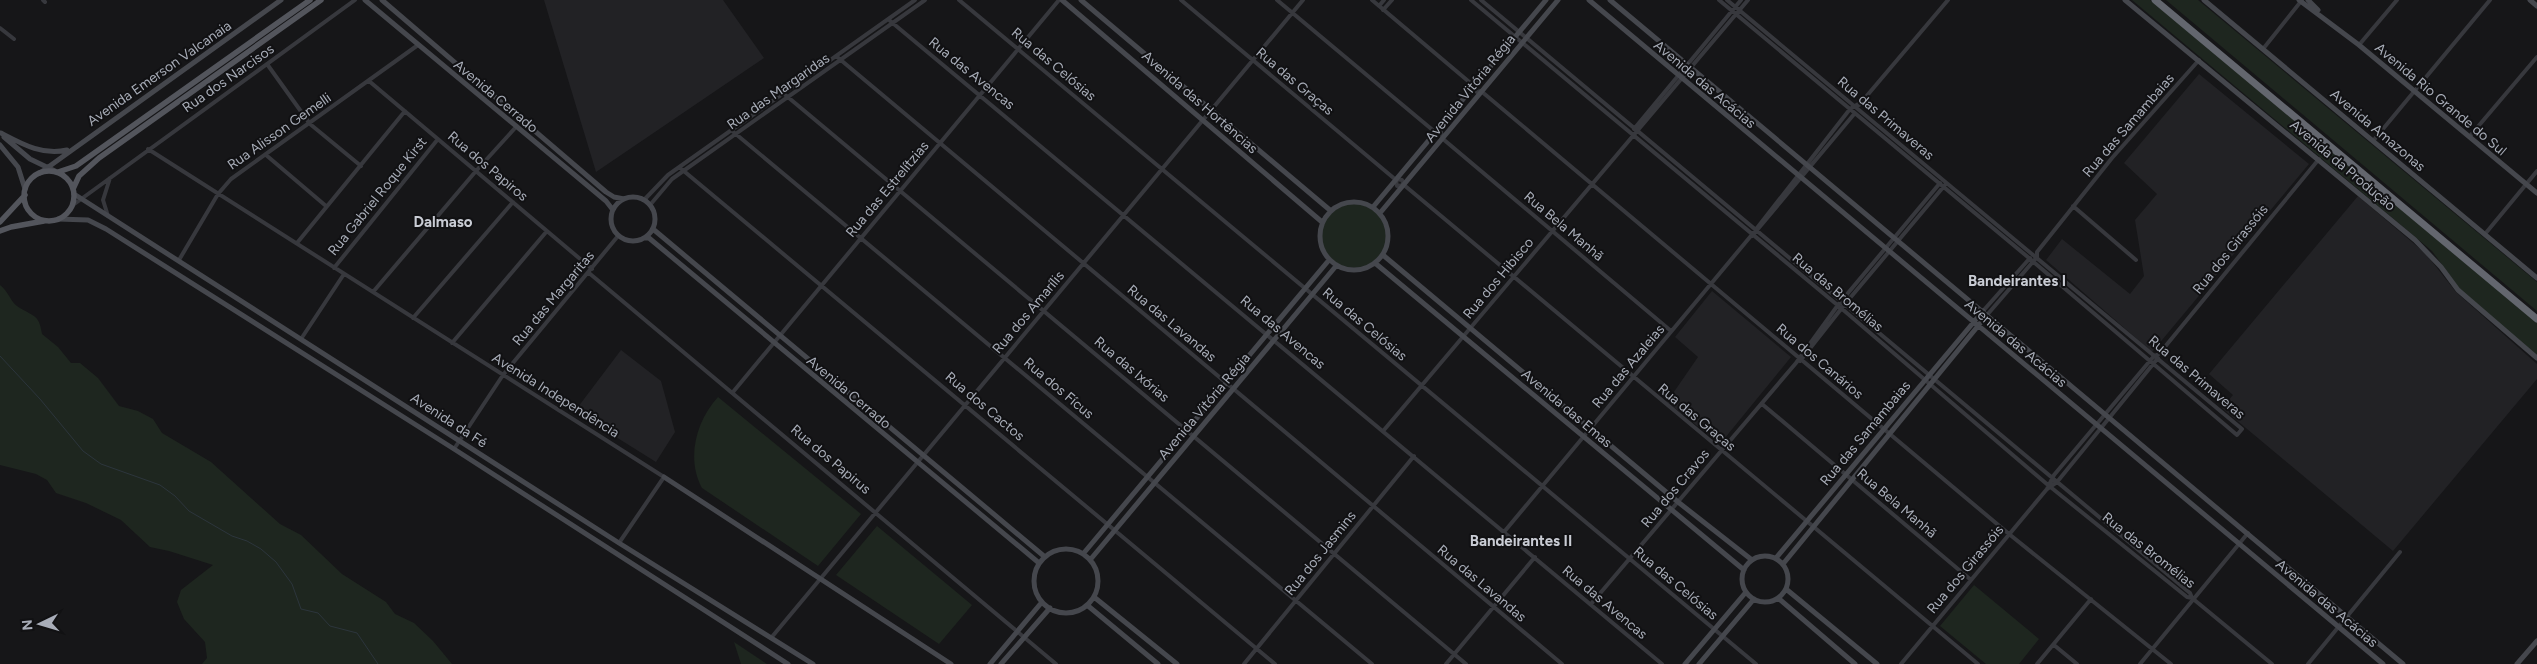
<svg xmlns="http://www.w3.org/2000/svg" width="2537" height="664" font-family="Figtree,sans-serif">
<rect width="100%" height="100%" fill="#161618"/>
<path fill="#222225" d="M544 0H723L764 58 596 172Z
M2199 74 2309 164 2152 352 2046 260 2062 239 2130 294 2144 276 2135 220 2157 194 2124 163Z
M2358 196 2426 254 2456 292 2537 364V379L2393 551 2222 408 2233 395 2209 374Z
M1712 291 1791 357 1720 444 1667 402 1698 357 1675 337Z
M621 350 661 381 675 432 656 462 584 417 578 407Z"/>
<path fill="#1e261f" d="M2132 0H2150L2537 323V356L2460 289 2432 251Z
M2166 0H2198L2537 282V311Z
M1322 236a32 32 0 1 1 64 0a32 32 0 1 1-64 0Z
M0 285C8 291 11 302 17 306 33 317 39 313 42 334L58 347 71 363H80L98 378 119 406 138 411 153 419 162 433 211 462 280 524 301 535 342 574 386 602 395 614 414 623 433 641 452 664H202L207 658 205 642 184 619 177 602 181 590 213 565 169 551 150 547 121 520 86 503 56 493 47 480 36 474 0 465Z
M718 397 861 514 818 566 702 488C686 459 696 421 718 397Z
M877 526 972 605 939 644 836 575Z
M1974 585 2039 639 2019 664H1986L1940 626Z
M734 642 767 664H741Z"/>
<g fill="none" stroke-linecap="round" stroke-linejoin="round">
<path stroke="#2c353c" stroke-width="1" d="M0 356 40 399 83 451 101 464 160 485 175 496 189 511 232 536 247 541 261 549 276 562 292 584 301 609 318 613 330 626 357 633 378 664"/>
<path stroke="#37383d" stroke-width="4" d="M43 0 45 2
M959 0 1756 664
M1181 0 1396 180 1397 186 1404 185
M1277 0 1435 132H1441L1443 139 1671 331
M1372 0 1474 86 1477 92 1481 91 2009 534 2171 664
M1471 0 1841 308 2048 485 2187 597 2192 598 2272 664
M1481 0 2190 593 2192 598
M1719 0 2029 258 2237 435 2242 429 1727 0
M1379 6 1384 0
M1383 10 1392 0
M889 20 1662 664
M0 28 14 39
M2359 45 2397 0
M2263 49 2302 0
M836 56 1562 664
M267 64 310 124 361 166
M369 81 592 269
M783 93 1466 664
M1859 105 1948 0
M1634 129 1741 0
M731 130 1372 664
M2470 136 2537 57
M2373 141 2490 0
M148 149 664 477 619 543
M266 155 326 206
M679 167 1275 664
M1396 179 1402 180 1404 185 1978 664
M644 200 668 175 915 0
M73 205 355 0
M650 205 672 179 925 0
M2073 206 2136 260
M108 216 103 200 110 178
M2485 234 2537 171
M1752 236 1855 113
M297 243 405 111
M179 260 218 194 231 179 418 45
M334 268 438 139
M589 273 1056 664
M373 292 476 171 516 127
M1983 311 2030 258
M1987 315 2037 257V252L2112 158 2199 60
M413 318 513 202
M301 339 344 274
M452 343 547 231
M1800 361 1845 304 1945 185
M733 392 1059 0
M1762 404 1971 580
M1384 430 1748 0
M454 449 503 375 618 236
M2047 489 2054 475 2154 356 2159 354 2319 159
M1504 532 1750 237 1850 109 1860 103
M1591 604 1796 363 1838 305 1940 183
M771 638 1303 0
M2054 645 2077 664
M1244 664 1414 456
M1446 664 1535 557
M1901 664 2047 489 2057 482 2158 358
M2037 664 2091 599
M2140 664 2248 533
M2308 664 2400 552"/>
<path stroke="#45474d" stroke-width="5" d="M365 0 606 201 613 210
M382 0 606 192 614 197 624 199
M1062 0 1322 222
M1081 0 1331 211
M1589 0 2383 664
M1610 0 2403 664
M2125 0 2415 240 2441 267 2458 290 2537 358
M2204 0 2537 278
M2299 0 2359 45 2537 193
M2308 0 2318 10
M2530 0 2537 6
M1 133C22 144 43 156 67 150
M4 137 30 159 55 171
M0 145 18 167 25 189
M40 173 281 0
M74 194 619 543 813 664
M611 219a22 22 0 1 1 44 0a22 22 0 1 1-44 0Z
M1320 236a34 34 0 1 1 68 0a34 34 0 1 1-68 0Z
M1373 207 1546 0
M1380 213 1558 0
M58 219 88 220 106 229 454 449 788 664
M653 229 1045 557
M645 238H649L1039 563
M1383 255 1678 502 1752 560
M1375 263 1744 570
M664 477 951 664
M1034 581a32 32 0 1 1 64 0a32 32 0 1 1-64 0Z
M1083 554 1329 260
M1742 579a23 23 0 1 1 46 0a23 23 0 1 1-46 0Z
M1776 558 1983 311
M1090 560 1336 266
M1783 564 1987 315
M1786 589 1877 664
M1094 597 1177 664
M1778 598 1855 664
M1087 605 1158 664
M990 664 1042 602
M1001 664 1050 608
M1685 664 1746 592
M1699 664 1754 599
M2517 664 2537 641"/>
<path stroke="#53555c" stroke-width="5.5" d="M24 196a25 25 0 1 1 50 0a25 25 0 1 1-50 0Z
M58 172 76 166 310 0
M73 189 79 176 99 158 321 0
M0 222 25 195
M0 231 11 227 44 221"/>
<path stroke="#63666e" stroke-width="7" d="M2155 0 2537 319"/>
</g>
<g text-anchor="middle" stroke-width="4" stroke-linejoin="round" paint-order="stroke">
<g font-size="14" fill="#a8adb8" stroke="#111113">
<text transform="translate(1054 64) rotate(40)" y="5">Rua das Celósias</text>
<text transform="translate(159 73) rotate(-35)" y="5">Avenida Emerson Valcanaia</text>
<text transform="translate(972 73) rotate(39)" y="5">Rua das Avencas</text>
<text transform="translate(228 78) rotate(-35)" y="5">Rua dos Narcisos</text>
<text transform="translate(1295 81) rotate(40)" y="5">Rua das Graças</text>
<text transform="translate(1705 84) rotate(40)" y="5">Avenida das Acácias</text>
<text transform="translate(1470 88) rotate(-51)" y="5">Avenida Vitória Régia</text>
<text transform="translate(778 91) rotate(-35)" y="5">Rua das Margaridas</text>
<text transform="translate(496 96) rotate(40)" y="5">Avenida Cerrado</text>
<text transform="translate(2441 99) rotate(40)" y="5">Avenida Rio Grande do Sul</text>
<text transform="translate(1200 102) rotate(41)" y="5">Avenida das Hortências</text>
<text transform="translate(1886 118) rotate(40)" y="5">Rua das Primaveras</text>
<text transform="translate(2128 125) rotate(-49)" y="5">Rua das Samambaias</text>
<text transform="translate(2378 130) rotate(40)" y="5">Avenida Amazonas</text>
<text transform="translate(279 131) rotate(-35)" y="5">Rua Alisson Gemelli</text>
<text transform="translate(2343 165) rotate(40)" y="5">Avenida da Produção</text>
<text transform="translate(488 166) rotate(40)" y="5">Rua dos Papiros</text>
<text transform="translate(887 189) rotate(-50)" y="5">Rua das Estrelítzias</text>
<text transform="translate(377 196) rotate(-51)" y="5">Rua Gabriel Roque Kirst</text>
<text transform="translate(1564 226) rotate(40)" y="5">Rua Bela Manhã</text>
<text transform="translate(2230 249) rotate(-51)" y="5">Rua dos Girassóis</text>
<text transform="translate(1498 278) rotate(-50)" y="5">Rua dos Hibisco</text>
<text transform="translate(1838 292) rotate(40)" y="5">Rua das Bromélias</text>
<text transform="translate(553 298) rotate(-50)" y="5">Rua das Margaritas</text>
<text transform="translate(1028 312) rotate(-50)" y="5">Rua dos Amarílis</text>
<text transform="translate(1172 323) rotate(40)" y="5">Rua das Lavandas</text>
<text transform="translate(1365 324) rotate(40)" y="5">Rua das Celósias</text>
<text transform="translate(1283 332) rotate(40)" y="5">Rua das Avencas</text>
<text transform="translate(2016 343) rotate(40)" y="5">Avenida das Acácias</text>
<text transform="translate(1820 361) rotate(40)" y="5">Rua dos Canários</text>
<text transform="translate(1628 366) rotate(-50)" y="5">Rua das Azaleias</text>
<text transform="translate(1132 369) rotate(40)" y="5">Rua das Ixórias</text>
<text transform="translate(2197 377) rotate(40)" y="5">Rua das Primaveras</text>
<text transform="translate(1059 388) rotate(40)" y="5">Rua dos Fícus</text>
<text transform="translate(849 392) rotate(40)" y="5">Avenida Cerrado</text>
<text transform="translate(556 395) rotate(32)" y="5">Avenida Independência</text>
<text transform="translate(985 406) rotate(40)" y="5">Rua dos Cactos</text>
<text transform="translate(1204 406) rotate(-50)" y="5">Avenida Vitória Régia</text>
<text transform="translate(1567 408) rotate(40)" y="5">Avenida das Emas</text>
<text transform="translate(1697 417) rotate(40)" y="5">Rua das Graças</text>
<text transform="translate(449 420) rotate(33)" y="5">Avenida da Fé</text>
<text transform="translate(1865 433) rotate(-50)" y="5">Rua das Samambaias</text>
<text transform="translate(831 459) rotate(40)" y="5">Rua dos Papirus</text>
<text transform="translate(1675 488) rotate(-50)" y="5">Rua dos Cravos</text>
<text transform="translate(1897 503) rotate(40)" y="5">Rua Bela Manhã</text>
<text transform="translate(2149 550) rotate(38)" y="5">Rua das Bromélias</text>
<text transform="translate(1320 553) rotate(-51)" y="5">Rua dos Jasmins</text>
<text transform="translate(1965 569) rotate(-50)" y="5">Rua dos Girassóis</text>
<text transform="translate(1482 583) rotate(40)" y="5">Rua das Lavandas</text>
<text transform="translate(1676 583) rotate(40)" y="5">Rua das Celósias</text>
<text transform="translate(1605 602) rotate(40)" y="5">Rua das Avencas</text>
<text transform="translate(2327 603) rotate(40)" y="5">Avenida das Acácias</text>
</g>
<g font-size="15" font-weight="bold" fill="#c9ccd4" stroke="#111113">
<text x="443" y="227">Dalmaso</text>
<text x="2017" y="286">Bandeirantes I</text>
<text x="1521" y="546">Bandeirantes II</text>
</g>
</g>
<g transform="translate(40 624) rotate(265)" stroke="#111113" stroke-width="4" paint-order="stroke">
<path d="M0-4L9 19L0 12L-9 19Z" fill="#a8adb8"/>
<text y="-8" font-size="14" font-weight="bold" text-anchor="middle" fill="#a8adb8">N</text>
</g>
</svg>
